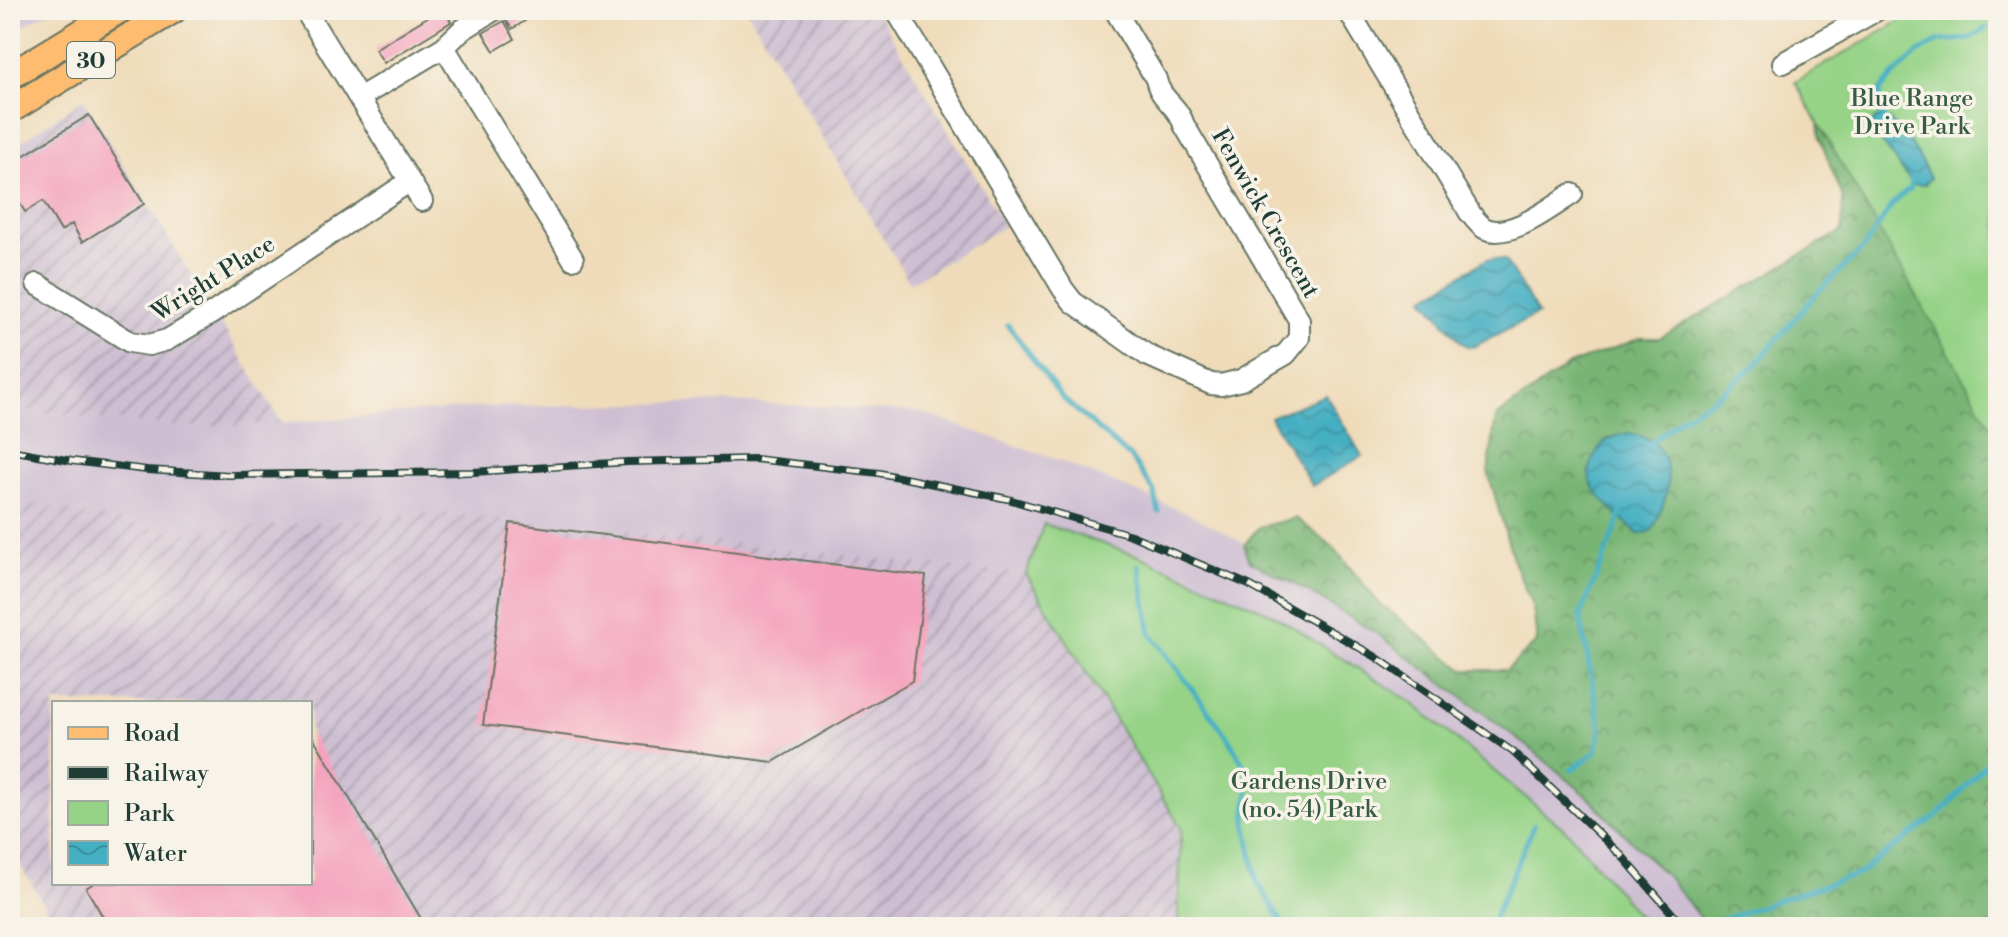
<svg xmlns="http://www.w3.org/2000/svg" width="2008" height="937" font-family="'Libre Bodoni',serif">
<defs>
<pattern id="industrial-furrows" width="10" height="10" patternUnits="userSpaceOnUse" patternTransform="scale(2)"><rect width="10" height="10" fill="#cdbed2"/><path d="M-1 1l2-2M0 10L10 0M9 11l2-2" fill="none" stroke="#a69cab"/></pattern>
<pattern id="forest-crowns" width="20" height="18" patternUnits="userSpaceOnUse" patternTransform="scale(2)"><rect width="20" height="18" fill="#78b574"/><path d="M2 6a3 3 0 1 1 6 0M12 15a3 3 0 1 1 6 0" fill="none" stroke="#629460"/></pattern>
<pattern id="water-waves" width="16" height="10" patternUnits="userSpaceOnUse" patternTransform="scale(2)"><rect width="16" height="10" fill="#44afc2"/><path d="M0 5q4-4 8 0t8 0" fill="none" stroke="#38909e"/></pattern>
</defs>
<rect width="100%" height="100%" fill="#f7f3e8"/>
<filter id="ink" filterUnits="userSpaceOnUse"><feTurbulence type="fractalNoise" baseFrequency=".0125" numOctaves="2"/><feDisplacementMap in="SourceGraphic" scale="16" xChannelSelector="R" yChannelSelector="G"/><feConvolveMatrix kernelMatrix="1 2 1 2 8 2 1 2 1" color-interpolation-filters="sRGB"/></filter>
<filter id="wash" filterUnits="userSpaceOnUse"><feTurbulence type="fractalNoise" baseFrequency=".006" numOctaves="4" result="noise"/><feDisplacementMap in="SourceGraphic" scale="32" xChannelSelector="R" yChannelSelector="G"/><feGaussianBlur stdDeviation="1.8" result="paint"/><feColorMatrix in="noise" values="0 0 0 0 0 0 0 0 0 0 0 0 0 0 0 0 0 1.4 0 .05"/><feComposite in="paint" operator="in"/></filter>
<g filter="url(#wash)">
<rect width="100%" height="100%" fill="#efdbb9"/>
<path fill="url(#industrial-furrows)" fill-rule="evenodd" d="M10 10H51L10 34Z
M747 10H876L1005 226 910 283Z
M83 99 282 423 183 427 10 410V150Z
M10 498 182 533 437 512 1026 574 1181 828 1178 927H57L10 848ZM54 703H310V883H54Z"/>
<path fill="#cdbed2" d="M729 402 919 412 1063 462 1194 516 1314 582 1509 717 1720 927H1648L1570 834 1410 701 1270 613 1139 556 1045 524 1026 574 437 512 182 533 10 498V410L183 427 282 423 484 407Z"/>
<path fill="url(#forest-crowns)" stroke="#4c7954" stroke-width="2" d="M1919 10H1990L1998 13V776L1984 802 1998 811V927H1707L1671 881 1586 795 1530 748 1379 635 1304 589 1250 561 1244 545 1259 527 1296 518 1333 547 1378 602 1464 670H1506L1537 642 1533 608 1514 563 1488 472 1496 417 1569 365 1641 338H1660L1842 231 1843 198 1820 139 1815 93 1909 14Z"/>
<path fill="#96d387" stroke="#5a885e" stroke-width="2" d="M1919 10H1990L1998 13V439L1795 82Z
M1044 524 1139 556 1270 613 1410 701 1570 834 1648 927H1178L1181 828 1026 574Z"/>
<path fill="url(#water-waves)" stroke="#32767b" stroke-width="2" d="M1883 117C1904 127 1920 157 1930 178L1924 185H1913L1871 127 1875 119Z
M1487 259 1505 260 1538 314 1473 347 1467 346 1461 342 1424 298Z
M1326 395 1362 456 1312 486 1270 417Z
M1630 433C1636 435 1643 436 1648 439 1674 456 1670 491 1659 515 1654 527 1653 535 1638 534 1625 521 1591 495 1589 475 1589 470 1592 462 1594 457 1600 441 1614 435 1630 433Z"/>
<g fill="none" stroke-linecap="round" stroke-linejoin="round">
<path stroke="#44afc2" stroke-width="5" d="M1885 120 1879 110 1880 91 1893 76 1918 53 1939 41 1969 39 1986 28
M1008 325 1061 397 1131 458 1154 491 1159 512
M1646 447 1681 418 1718 396 1754 366 1819 291 1864 248 1892 205 1910 188 1911 178
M1139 565 1151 634 1229 739 1249 775 1246 822 1257 881 1285 927
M1571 770 1596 752 1601 729 1580 616 1618 524 1621 511
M1713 923 1793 895 1859 874 1944 810 1998 751
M1490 927 1534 825"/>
</g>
<g id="blocks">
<path fill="#f4a2bd" d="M439 10H444L451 22 384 63 375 49Z
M513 10H518L525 21 512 29 504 17Z
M504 21 515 39 494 51 483 33Z
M89 115 144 204 82 242 72 224 61 231 43 201 25 212 10 188V164Z
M510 523 926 576 912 681 773 762 483 725Z
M310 732 426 927H109L86 888 94 883H310Z"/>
</g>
</g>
<g filter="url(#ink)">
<use href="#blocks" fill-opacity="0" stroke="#687463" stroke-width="2"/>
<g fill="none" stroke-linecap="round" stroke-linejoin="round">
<defs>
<path id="minor" d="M305 10 422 201
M896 10 1063 289 1073 302 1147 355 1211 384 1221 385 1241 380 1286 354 1299 338V320L1184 125C1178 105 1160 100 1156 79L1115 10
M1348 10 1470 213C1474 218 1479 225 1484 228 1509 241 1551 207 1572 194
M444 47 462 30 494 10
M1783 63 1877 10
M359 98 444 47 573 259
M37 284 130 342 149 345 167 340 211 314 410 181"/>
<path id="major" d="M10 76 119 10
M10 110 173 10"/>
</defs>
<use href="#minor" stroke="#687463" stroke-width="24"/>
<use href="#major" stroke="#687463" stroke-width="30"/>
<use href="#minor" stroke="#fff" stroke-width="20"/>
<use href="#major" stroke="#fdbc70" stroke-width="26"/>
<defs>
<path id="rail" d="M10 450 72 461 147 470 229 475 473 472 628 462 755 459 879 473 1008 499 1131 535 1249 585 1376 657 1513 752 1622 856 1684 927"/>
</defs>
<use href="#rail" stroke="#1f3d34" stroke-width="8"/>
<use href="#rail" stroke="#f7f3e8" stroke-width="5" stroke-dasharray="15" stroke-linecap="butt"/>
</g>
</g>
<g text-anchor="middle" stroke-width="7" stroke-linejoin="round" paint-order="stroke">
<rect fill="#f7f3e8" stroke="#60746a" stroke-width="2" x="67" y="42" width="48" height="36" rx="6"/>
<g font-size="22" font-weight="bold" fill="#1f3d34">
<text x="91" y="68">30</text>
</g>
<g font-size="24" fill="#375b45" stroke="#f7f3e8">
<text x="1912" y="106">Blue Range<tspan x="1912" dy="28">Drive Park</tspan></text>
<text x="1309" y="789">Gardens Drive<tspan x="1309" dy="28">(no. 54) Park</tspan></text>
</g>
<g font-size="24" fill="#1f3d34" stroke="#f7f3e8">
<text transform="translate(1266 213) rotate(60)" y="8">Fenwick Crescent</text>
<text transform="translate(213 278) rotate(-32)" y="8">Wright Place</text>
</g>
</g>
<rect width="2008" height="937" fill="none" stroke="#f7f3e8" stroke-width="40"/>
<rect x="52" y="701" width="260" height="184" fill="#f7f3e8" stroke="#a1aaa0" stroke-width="2"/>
<rect x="68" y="727" width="40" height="12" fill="#fdbc70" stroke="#a1aaa0" stroke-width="2"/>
<text x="124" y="741" font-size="24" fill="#1f3d34">Road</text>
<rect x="68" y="767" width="40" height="12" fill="#1f3d34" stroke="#a1aaa0" stroke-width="2"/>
<text x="124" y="781" font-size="24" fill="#1f3d34">Railway</text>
<rect x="68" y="801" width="40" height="24" fill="#96d387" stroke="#a1aaa0" stroke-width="2"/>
<text x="124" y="821" font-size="24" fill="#1f3d34">Park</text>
<rect x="68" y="841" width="40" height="24" fill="url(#water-waves)" stroke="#a1aaa0" stroke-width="2"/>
<text x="124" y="861" font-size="24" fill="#1f3d34">Water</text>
</svg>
